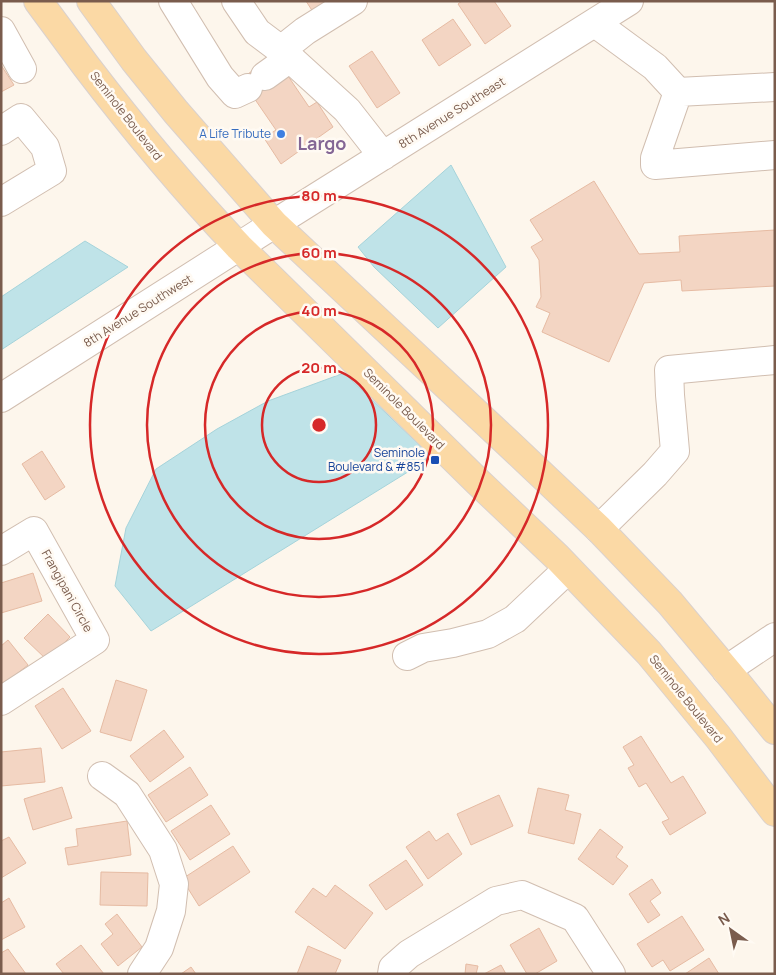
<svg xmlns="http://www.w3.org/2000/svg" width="776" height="975" font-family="Manrope,sans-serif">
<rect width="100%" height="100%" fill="#fdf6ec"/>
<path fill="#bfe3e8" stroke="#a5d3da" d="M451 165 506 267 438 328 374 267 358 247Z
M85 241 128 267 1 350V297Z
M344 373 432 457 151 631 115 586 126 528 156 469 217 429 268 401Z"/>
<path fill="#f3d5c3" stroke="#e6bba3" d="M306 1H330L313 12Z
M462 1H494L511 26 485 44 458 4Z
M453 19 471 45 439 66 422 40Z
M372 51 400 93 377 108 349 66Z
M1 65 14 85 1 92Z
M259 66 286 73 309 107 317 102 333 127 281 164 264 138 276 130 241 79Z
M594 181 639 254 680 252 679 236 775 230V286L682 291 681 280 644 283 609 362 542 332 550 313 536 307 541 297 539 260 531 247 543 240 530 220Z
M42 451 65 487 45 500 22 464Z
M33 573 42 601 1 613V583Z
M48 614 70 637 47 660 24 638Z
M8 640 28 665 1 686V646Z
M116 680 147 690 131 741 100 732Z
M63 688 91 731 62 749 35 706Z
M164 730 184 757 150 782 130 756Z
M641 736 671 783 683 776 706 813 670 835 662 822 669 819 646 783 639 787 628 768 634 765 623 747Z
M41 748 45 782 1 786V752Z
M190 767 208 795 166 822 148 795Z
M62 787 72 818 33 830 24 799Z
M538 788 569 795 565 810 581 814 574 844 528 833Z
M499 795 513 826 471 845 457 814Z
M211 805 230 834 190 860 171 831Z
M127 821 131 855 68 865 65 848 78 846 76 829Z
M600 829 623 847 616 857 628 866 613 885 578 859Z
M429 831 436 841 448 833 462 854 428 879 406 847Z
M9 837 26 863 1 878V841Z
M233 846 250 872 199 906 182 879Z
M406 860 423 885 386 910 369 885Z
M101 872 148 873 147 906 100 905Z
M652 879 661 893 650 901 660 915 648 923 629 894Z
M335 885 373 913 345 949 295 912 313 888 326 897Z
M9 898 25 927 1 940V903Z
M117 914 142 947 118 966 101 944 113 934 105 924Z
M682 916 704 950 670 971 663 960 652 967 637 944Z
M539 928 557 961 535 974H527L510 945Z
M81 945 104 974H64L56 964Z
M308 946 341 960 335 974H297Z
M8 949 26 974H1V953Z
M709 958 719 974H685Z
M466 964 478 966 476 974H465Z
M501 965 506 974H484Z
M191 967 196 974H181Z"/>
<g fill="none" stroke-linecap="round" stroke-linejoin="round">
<defs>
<path id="minor" d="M173 1 220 77 235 94 248 88
M236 1 257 32 281 50 347 110 383 156
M595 23 655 67 678 92 775 87
M1 31 22 69
M281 50 305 31 353 1
M265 76 290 58
M678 92 655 158V165L775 155
M1 131 21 118 45 147 52 171 1 202
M1 398 274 224 629 1
M599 529 655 474 675 451 670 395 669 370 775 360
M1 551 34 531 95 640 1 701
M407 656 423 648 453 643 488 634 515 619 568 569
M726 670 775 637
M102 776 127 794 163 850 174 884 171 911 159 948 142 974
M392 974 393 968 409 954 496 901 522 895 575 918 611 974"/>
<path id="major" d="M38 1C54 23 70 44 86 66 134 129 184 189 239 247L478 482 557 557 649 653 718 737 775 812
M91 1 134 60 176 112 274 224 507 442 599 529 670 603 737 683 775 730"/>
</defs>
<use href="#minor" stroke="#d1beb0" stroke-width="30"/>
<use href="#major" stroke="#dad1cd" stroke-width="30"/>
<use href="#minor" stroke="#fff" stroke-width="28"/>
<use href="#major" stroke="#fbd9a5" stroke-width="28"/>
</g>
<g fill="none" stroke="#d62828" stroke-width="2.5">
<circle cx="319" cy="425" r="57"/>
<circle cx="319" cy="425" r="114"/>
<circle cx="319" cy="425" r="172"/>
<circle cx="319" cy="425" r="229"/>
</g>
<circle fill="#3f7fe0" stroke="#fffaf3" stroke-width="2" cx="281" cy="134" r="5"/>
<rect fill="#1a4fb4" stroke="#fffaf3" stroke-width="2" x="430" y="455" width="10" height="10" rx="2.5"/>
<g text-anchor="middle" stroke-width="5" stroke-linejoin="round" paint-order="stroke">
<g font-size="12" fill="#7a5c4d" stroke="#fffaf3">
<text transform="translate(452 113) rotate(-32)" y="4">8th Avenue Southeast</text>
<text transform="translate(126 116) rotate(52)" y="4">Seminole Boulevard</text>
<text transform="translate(138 311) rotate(-32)" y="4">8th Avenue Southwest</text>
<text transform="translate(404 409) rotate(45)" y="4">Seminole Boulevard</text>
<text transform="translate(67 591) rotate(61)" y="4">Frangipani Circle</text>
<text transform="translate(686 699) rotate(51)" y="4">Seminole Boulevard</text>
</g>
<g font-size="12" fill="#366cbe" stroke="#fffaf3" text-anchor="end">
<text x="271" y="138">A Life Tribute</text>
</g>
<g font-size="12" fill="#164399" stroke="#fffaf3" text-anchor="end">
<text x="425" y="457">Seminole<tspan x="425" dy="14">Boulevard &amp; #851</tspan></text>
</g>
<g font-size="18" font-weight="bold" fill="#846695" stroke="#fffaf3">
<text x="322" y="150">Largo</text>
</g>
</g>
<circle cx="319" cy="425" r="8" fill="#d62828" stroke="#fffaf3" stroke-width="2.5"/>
<g font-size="15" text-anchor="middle" font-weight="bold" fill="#d62828" stroke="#fffaf3" stroke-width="5" stroke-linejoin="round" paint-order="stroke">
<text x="319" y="201">80 m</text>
<text x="319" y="258">60 m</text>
<text x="319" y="316">40 m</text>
<text x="319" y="373">20 m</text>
</g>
<rect width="776" height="975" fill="none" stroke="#7a5c4d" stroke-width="5"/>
<g transform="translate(731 930) rotate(327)" stroke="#fffaf3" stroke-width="4" paint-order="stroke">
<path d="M0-4L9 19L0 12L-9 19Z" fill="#7a5c4d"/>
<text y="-8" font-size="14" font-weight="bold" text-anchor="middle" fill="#7a5c4d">N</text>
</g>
</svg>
